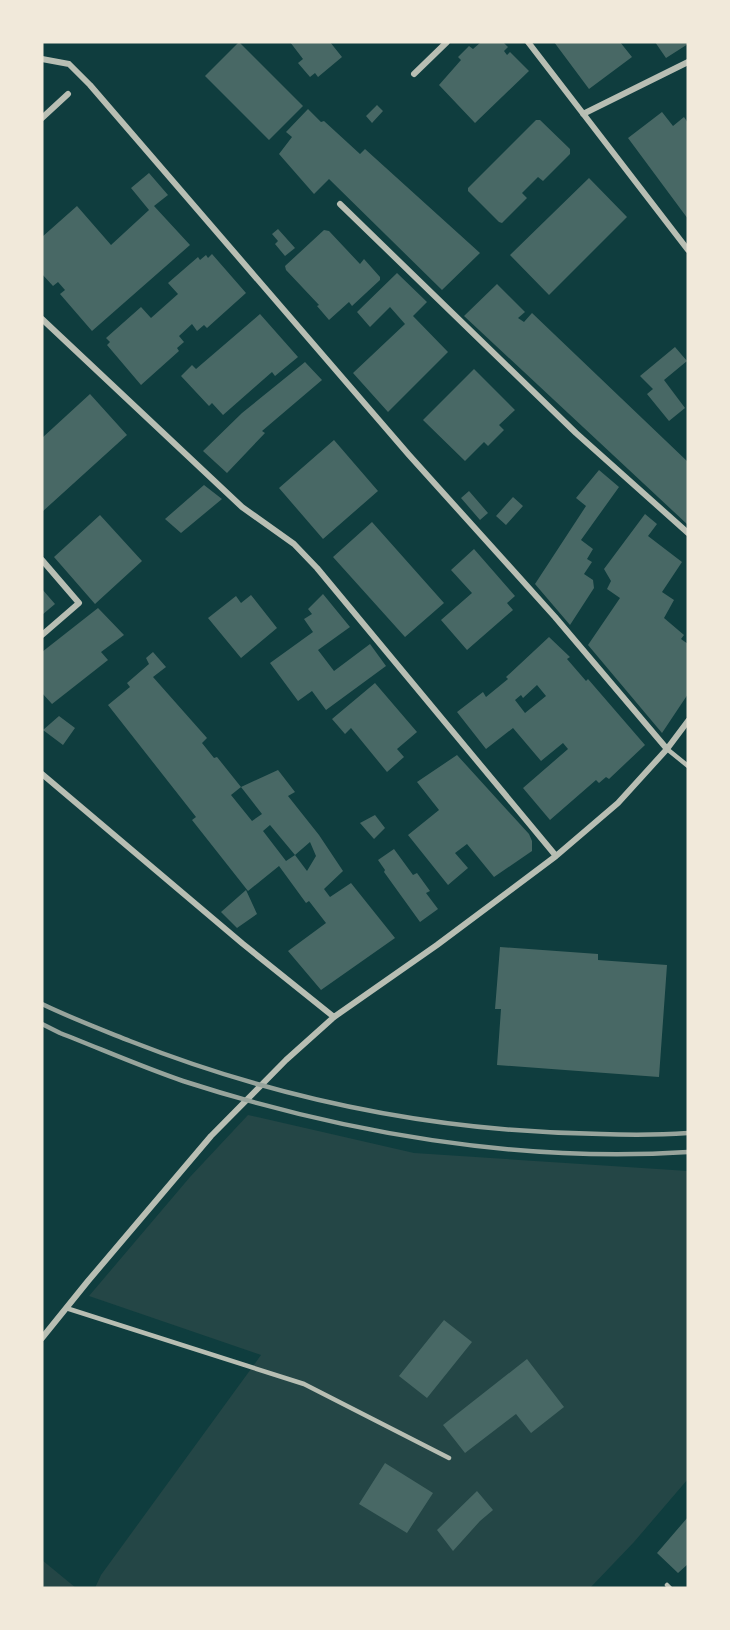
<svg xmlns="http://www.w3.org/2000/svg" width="730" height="1630" font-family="'Asap Condensed',sans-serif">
<rect width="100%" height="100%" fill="#0f3d3e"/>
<path fill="#244646" d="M248 1115 414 1153 688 1171V1479L634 1542 590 1588H95L101 1575 261 1355 89 1296 190 1177Z
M42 1560 76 1588H42Z"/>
<path fill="#486865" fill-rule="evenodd" d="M239 42 303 106 269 140 205 76Z
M290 42H330L342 57 318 77 315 73 310 77 298 63 303 59Z
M481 42H503L508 47 504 51 507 55 510 52 529 71 475 123 439 85 461 60 458 57 469 46 473 49Z
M554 42H620L632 57 589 89Z
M655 42H688V44L666 58Z
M377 105 383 111 372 123 366 116Z
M308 109 321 122 324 121 360 154 365 149 480 253 442 290 329 179 314 194 279 154 292 137 286 132Z
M662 112 673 126 684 117 688 123V219L628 138Z
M536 120H540L570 149V154L543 181 538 177 522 193 527 198 502 223 499 222 468 191V188Z
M149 173 168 195 154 206 190 245 92 331 60 294 65 290 58 282 53 286 42 274V237L77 206 111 245 149 210 131 188Z
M589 178 627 217 549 295 510 255Z
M278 229 295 248 285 256 275 244 278 241 272 234Z
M324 230 329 231 360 264 364 259 380 277V280L352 306 349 302 329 320 317 306 319 305 286 270 285 266Z
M212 254 246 293 207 328 204 325 197 331 192 324 179 336 184 342 177 348 179 351 141 385 107 345 110 342 106 338 141 307 151 318 178 294 168 283 198 257 200 260 206 255 208 258Z
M397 273 427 302 413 316 448 352 388 412 353 373 405 324 390 307 370 327 357 312Z
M497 284 525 312 518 318 524 322 532 313 688 462V525L464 316Z
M260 314 298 357 275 376 272 372 223 415 212 403 209 406 181 376 192 365 196 369Z
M675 347 687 361 664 380 685 408 669 421 647 394 653 389 640 376Z
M305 362 322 380 262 431 265 433 227 473 203 451 242 413Z
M474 369 515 410 499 425 504 430 488 446 484 442 465 461 423 420Z
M90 394 127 435 42 512V438Z
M334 440 378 491 323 539 279 488Z
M599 470 619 487 581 540 593 549 587 559 592 562 584 574 593 580 594 588 570 625 535 584 586 506 576 498Z
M204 485 222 499 181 533 165 519Z
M469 491 488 513 480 520 461 498Z
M513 497 523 506 506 525 496 516Z
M645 514 657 524 648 536 682 562 662 592 674 600 664 618 684 635 681 639 688 644V694L662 733 588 645 620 598 607 589 611 581 604 569Z
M100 515 142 561 95 604 54 557Z
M372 522 444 603 405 637 333 557Z
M474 549 515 596 507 603 513 610 467 650 441 620 472 593 451 570Z
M42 589 55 604 42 615Z
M323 594 350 627 318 650 334 671 370 644 386 666 326 710 312 691 298 701 270 663 313 632 304 619 312 614 308 609Z
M251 595 277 628 241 658 208 618 236 596 241 603Z
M98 608 124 635 101 652 108 660 52 704 42 693V652Z
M549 637 570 657 567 659 586 681 588 679 645 745 609 779 606 777 599 783 596 780 550 820 523 788 568 749 563 743 541 761 513 728 486 749 457 712 483 692 486 697 508 679 506 677ZM537 685 546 696 525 713 515 700 521 695 523 698Z
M153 652 166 667 153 677 207 738 202 743 214 758 217 757 241 787 231 795 252 821 262 814 241 787 278 770 295 792 288 796 319 835 343 871 324 889 330 897 351 883 395 938 321 990 288 951 326 923 309 901 306 903 279 866 248 891 192 820 196 817 108 705 130 687 127 683 149 664 146 658ZM270 825 295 855 310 842 316 856 307 871 295 855 286 861 263 831Z
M375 683 417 732 397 749 404 757 387 772 351 728 345 734 332 719Z
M59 716 75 728 63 745 43 730Z
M457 755 529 834 532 841V851L494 877 467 844 455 853 468 868 448 885 408 835 439 810 417 782Z
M375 815 385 828 374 839 360 823Z
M394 849 413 875 417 873 430 891 426 893 438 909 420 922 384 872 385 870 378 860Z
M246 890 257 914 237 928 221 912Z
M500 947 598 954V960L667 965 659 1077 497 1065 501 1009H495Z
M444 1320 472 1342 427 1398 399 1376Z
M527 1359 564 1407 531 1433 516 1414 465 1453 443 1425Z
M385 1463 433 1493 407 1533 359 1504Z
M477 1491 493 1510 480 1521 453 1551 437 1530Z
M688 1517V1564L678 1573 657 1553Z"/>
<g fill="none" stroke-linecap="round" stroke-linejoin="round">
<path stroke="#b8beb3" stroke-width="4.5" d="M667 749 688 766
M66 1308 304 1384 449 1458
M667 1585 670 1588"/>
<path stroke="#b8beb3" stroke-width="6" d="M528 42 688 250
M42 59 69 64 90 85 409 455 555 617 667 749
M414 74 447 42
M583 114 688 62
M42 118 68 94
M340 204 576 433 688 533
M42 319 242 507 294 544 317 568 556 856
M42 560 79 603 42 635
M42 774 243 944 334 1017
M42 1338 88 1281 211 1136 286 1060 334 1017 437 945 556 856 618 803 667 749 688 721"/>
<path stroke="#97a49c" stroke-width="4.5" d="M42 1004C71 1018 100 1029 130 1041 280 1100 440 1132 601 1134 630 1135 659 1135 688 1133
M42 1024 60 1033C101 1049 142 1067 183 1081 344 1133 518 1163 688 1152"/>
</g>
<rect width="730" height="1630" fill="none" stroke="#f1e9da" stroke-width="87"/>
</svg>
